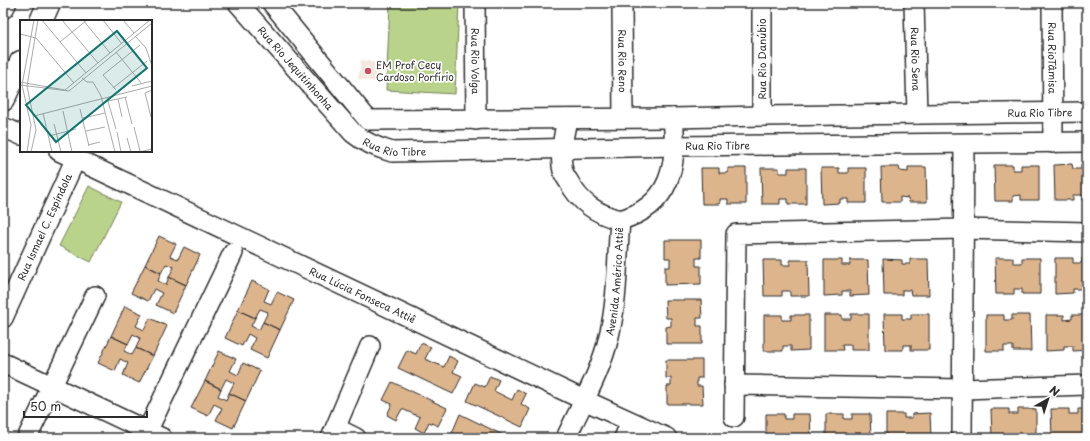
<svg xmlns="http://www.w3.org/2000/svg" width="1090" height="441" font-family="'Playpen Sans',sans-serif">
<rect width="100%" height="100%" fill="#fff"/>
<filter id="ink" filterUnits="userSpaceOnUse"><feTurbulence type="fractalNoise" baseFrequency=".025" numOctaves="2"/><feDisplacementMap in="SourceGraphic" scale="8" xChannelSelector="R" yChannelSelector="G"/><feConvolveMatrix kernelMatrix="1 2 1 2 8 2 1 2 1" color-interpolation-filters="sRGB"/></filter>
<g filter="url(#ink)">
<path fill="#f5e9dd" d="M361 60 378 63 375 82 358 79Z"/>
<path fill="#bad38a" stroke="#727f5a" d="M390 3H459L455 94 386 90Z
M89 186 121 202 91 262 59 246Z"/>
<path fill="#ddb58d" stroke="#2b2b2b" d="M1072 164 1073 169H1081V164H1087V200H1082V195H1073V200H1055L1054 165Z
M994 165H1013V170H1021V165H1039V200H1021V195L1013 196V201H995Z
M881 167H899L900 171 908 172V167H926L927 202H909L908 198 900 197V202H882Z
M701 168H719V173H728V168H746V204H728V199H720V204H702Z
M761 168H779V173H788V168H806V204H788V199H780V204H762Z
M821 168H839V173H848V168H866V203H848V199H840V203L822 204Z
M159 236 176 244 170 256 178 259 184 247 200 255 186 285 169 277 174 267 166 264 161 273 145 265Z
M665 240H701V258H696V266H701V284L665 285V267H670V258H665Z
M995 258H1013V263H1022V258H1040V294H1022V289H1014V294H996Z
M1055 258H1073V263H1082V258H1087V293H1082V289H1073V293L1055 294Z
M883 259 902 260V264H910V259H928L929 295H911L910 290H902V295H884Z
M763 260H782V265H790V260H808L809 296H790V291H782V296H764Z
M824 260H842V265H850V260H868L869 295 850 296V291H842V295L824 296Z
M145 265 161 273 158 281 166 285 169 277 186 285 173 313 156 305 162 293 154 289 148 301 131 293Z
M252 281 269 289 264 301 271 304 277 292 294 300 280 330 263 322 268 312 260 309 255 318 238 310Z
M665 300H701L702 318H697V326H702V344H666V327L671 326V318H666Z
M125 306 142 314 136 326 144 330 150 318 167 326 153 356 136 348 140 338 133 334 128 344 111 336Z
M238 310 255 318 251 326 259 330 263 322 280 330 267 358 250 350 255 338 248 334 242 346 225 338Z
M851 314H869V350H851V345H842L843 350H824V315H842V319H851Z
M884 314H902V319H911V314H929V350H911V345H903V350H885Z
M764 315H782V320H791V315H809V350L791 351V346H783V351H764Z
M986 315H1004V320H1012V315H1030L1031 351H1013V346H1004V351H986Z
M1046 315H1064V320L1072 319V315H1087V350L1073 351V346H1064V350L1046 351Z
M111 336 128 344 124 351 132 355 136 348 153 356 139 383 123 375 128 363 120 359 115 371 98 363Z
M421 343 431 347 425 359 444 367 449 356 458 361 453 372 462 376 453 394 398 368 407 350 416 354Z
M219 351 236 359 230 371 238 375 243 363 260 371 246 401 229 393 234 383 226 379 221 389 205 381Z
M666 360H702V378H697V386H702L703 404H667V386H671V378H666Z
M490 376 499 380 494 391 512 400 517 389 526 394 521 404 530 409 522 427 467 401 475 383 485 387Z
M205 381 221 389 218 396 226 400 229 393 246 401 233 428 216 420 222 408 214 404 208 416 191 408Z
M392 382 447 408 438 426 429 422 424 433 415 428 420 417 402 409 396 420 387 415 392 404 383 400Z
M991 409H1009V414H1018V409H1036V438H992Z
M1051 409H1069V414H1078V409H1087V438H1052Z
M930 413 931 438H886V414H904V418H912V414Z
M460 414 509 438H460L461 437 452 433Z
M766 414H784V419H792V414H810L811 438H766Z
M826 414H844V419H852V414H870L871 438H826Z"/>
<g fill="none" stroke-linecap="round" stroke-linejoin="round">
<defs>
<g id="minor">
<path id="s1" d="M238 3 353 133C365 143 378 148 392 152L675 146 1087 142"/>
<path d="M272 3 368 120"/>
<path id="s2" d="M475 3 476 120"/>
<path id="s3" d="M622 3 623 118"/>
<path id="s4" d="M914 3 917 114"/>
<path id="s5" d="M1052 3 1053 143"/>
<path d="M762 116V3"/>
<path d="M567 119C564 135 559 155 563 171 564 175 567 179 569 182 580 203 597 214 620 220"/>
<path id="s6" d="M368 120 673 118 762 116 1087 112"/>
<path d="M3 127 21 135"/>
<path id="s7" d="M59 151 584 400 667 438"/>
<path d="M620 220C671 206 678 165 673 118"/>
<path id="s8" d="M3 318 76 158"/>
<path d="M3 363 162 438"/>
<path d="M734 385 963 389 1087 385"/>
<path d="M734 417 736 234 963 229 1087 232"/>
<path d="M336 428 356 438"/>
<path d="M27 438 95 296"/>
<path d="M144 438 233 253"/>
<path d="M331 438 370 346"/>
<path id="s9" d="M566 438C581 405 601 372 609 336 618 299 617 258 620 220"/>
<path d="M624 438 631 422"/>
<path d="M962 438 964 144"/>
</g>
<path id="secondary" d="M3 7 5 3
M41 21 49 3
M3 100 21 62"/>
</defs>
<use href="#minor" stroke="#2b2b2b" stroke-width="22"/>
<use href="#secondary" stroke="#2b2b2b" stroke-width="25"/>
<use href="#minor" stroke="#fff" stroke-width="19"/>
<use href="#secondary" stroke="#fff" stroke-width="22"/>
</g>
</g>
<circle fill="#d1495b" stroke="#fff" stroke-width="1.5" cx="368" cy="71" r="4"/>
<g text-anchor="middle" stroke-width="3.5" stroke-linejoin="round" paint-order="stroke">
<g font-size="10" fill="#2b2b2b" stroke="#fff">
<text dy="4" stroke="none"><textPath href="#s5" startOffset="55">Rua RioTâmisa</textPath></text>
<text transform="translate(762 59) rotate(-90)" y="4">Rua Rio Danúbio</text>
<text dy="4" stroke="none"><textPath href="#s4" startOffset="56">Rua Rio Sena</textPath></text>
<text dy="4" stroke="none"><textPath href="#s2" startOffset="58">Rua Rio Volga</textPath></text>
<text dy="4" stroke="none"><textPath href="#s3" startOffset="58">Rua Rio Reno</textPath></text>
<text dy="4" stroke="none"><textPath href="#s1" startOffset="87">Rua Rio Jequitinhonha</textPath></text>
<text dy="4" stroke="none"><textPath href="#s6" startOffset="672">Rua Rio Tibre</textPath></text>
<text dy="4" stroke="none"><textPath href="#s1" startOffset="219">Rua Rio Tibre</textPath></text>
<text dy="4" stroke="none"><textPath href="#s1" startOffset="543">Rua Rio Tibre</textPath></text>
<text dy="4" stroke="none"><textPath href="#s8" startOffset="100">Rua Ismael C. Espíndola</textPath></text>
<text dy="4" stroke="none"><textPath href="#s9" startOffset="166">Avenida Américo Attiê</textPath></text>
<text dy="4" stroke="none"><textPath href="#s7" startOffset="336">Rua Lúcia Fonseca Attiê</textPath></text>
</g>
<g font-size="10" fill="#2b2b2b" stroke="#fff" text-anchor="start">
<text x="376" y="69">EM Prof Cecy<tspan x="376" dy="12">Cardoso Porfírio</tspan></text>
</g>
</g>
<g transform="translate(20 20)">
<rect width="132" height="132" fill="#fff"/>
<path fill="none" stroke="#aaa" stroke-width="1" d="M22 0 66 53M42 0 78 43M63 0 90 33M83 0 102 24M103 0 114 13M0 14 16 18 54 63M115 16 126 28 132 46M40 22 67 0M96 32 122 64M62 58 67 62H73M0 62 45 70M73 62 81 76 95 132M0 65 49 71 132 3M112 66 132 61M93 68 127 41M45 70 130 0M96 70 83 55 120 25M105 77 112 104M87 78 96 109M98 79 102 97M88 81 107 77M60 89 69 126M43 91 52 132M23 93 32 132M14 96 132 66M131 97 125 73 132 70M63 98 85 93M34 104 41 132M114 107 120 131M66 111 85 107M97 112 101 132M29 116 56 109M107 118 111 132M68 125 80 122M7 132 11 105 2 65 14 0M11 132 16 110 7 66 18 0M119 132 132 129"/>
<path fill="#0f766e" fill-opacity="0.15" stroke="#0f766e" stroke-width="2" d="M97 11 127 48 36 122 6 85Z"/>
<rect width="132" height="132" fill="none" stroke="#2b2b2b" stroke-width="2"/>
</g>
<rect width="1090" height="441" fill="none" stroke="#fff" stroke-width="16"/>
<rect x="8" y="8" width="1074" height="425" fill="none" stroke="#2b2b2b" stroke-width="1.5" filter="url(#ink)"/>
<g transform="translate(1048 399) rotate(39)" stroke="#ffffff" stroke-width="3" paint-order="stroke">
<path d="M0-3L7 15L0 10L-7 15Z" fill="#2b2b2b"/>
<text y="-6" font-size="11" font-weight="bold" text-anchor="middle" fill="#2b2b2b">N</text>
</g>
<path d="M24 411v6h123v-6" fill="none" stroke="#2b2b2b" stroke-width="2"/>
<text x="30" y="411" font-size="12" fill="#2b2b2b" stroke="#ffffff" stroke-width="3" paint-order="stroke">50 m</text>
</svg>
